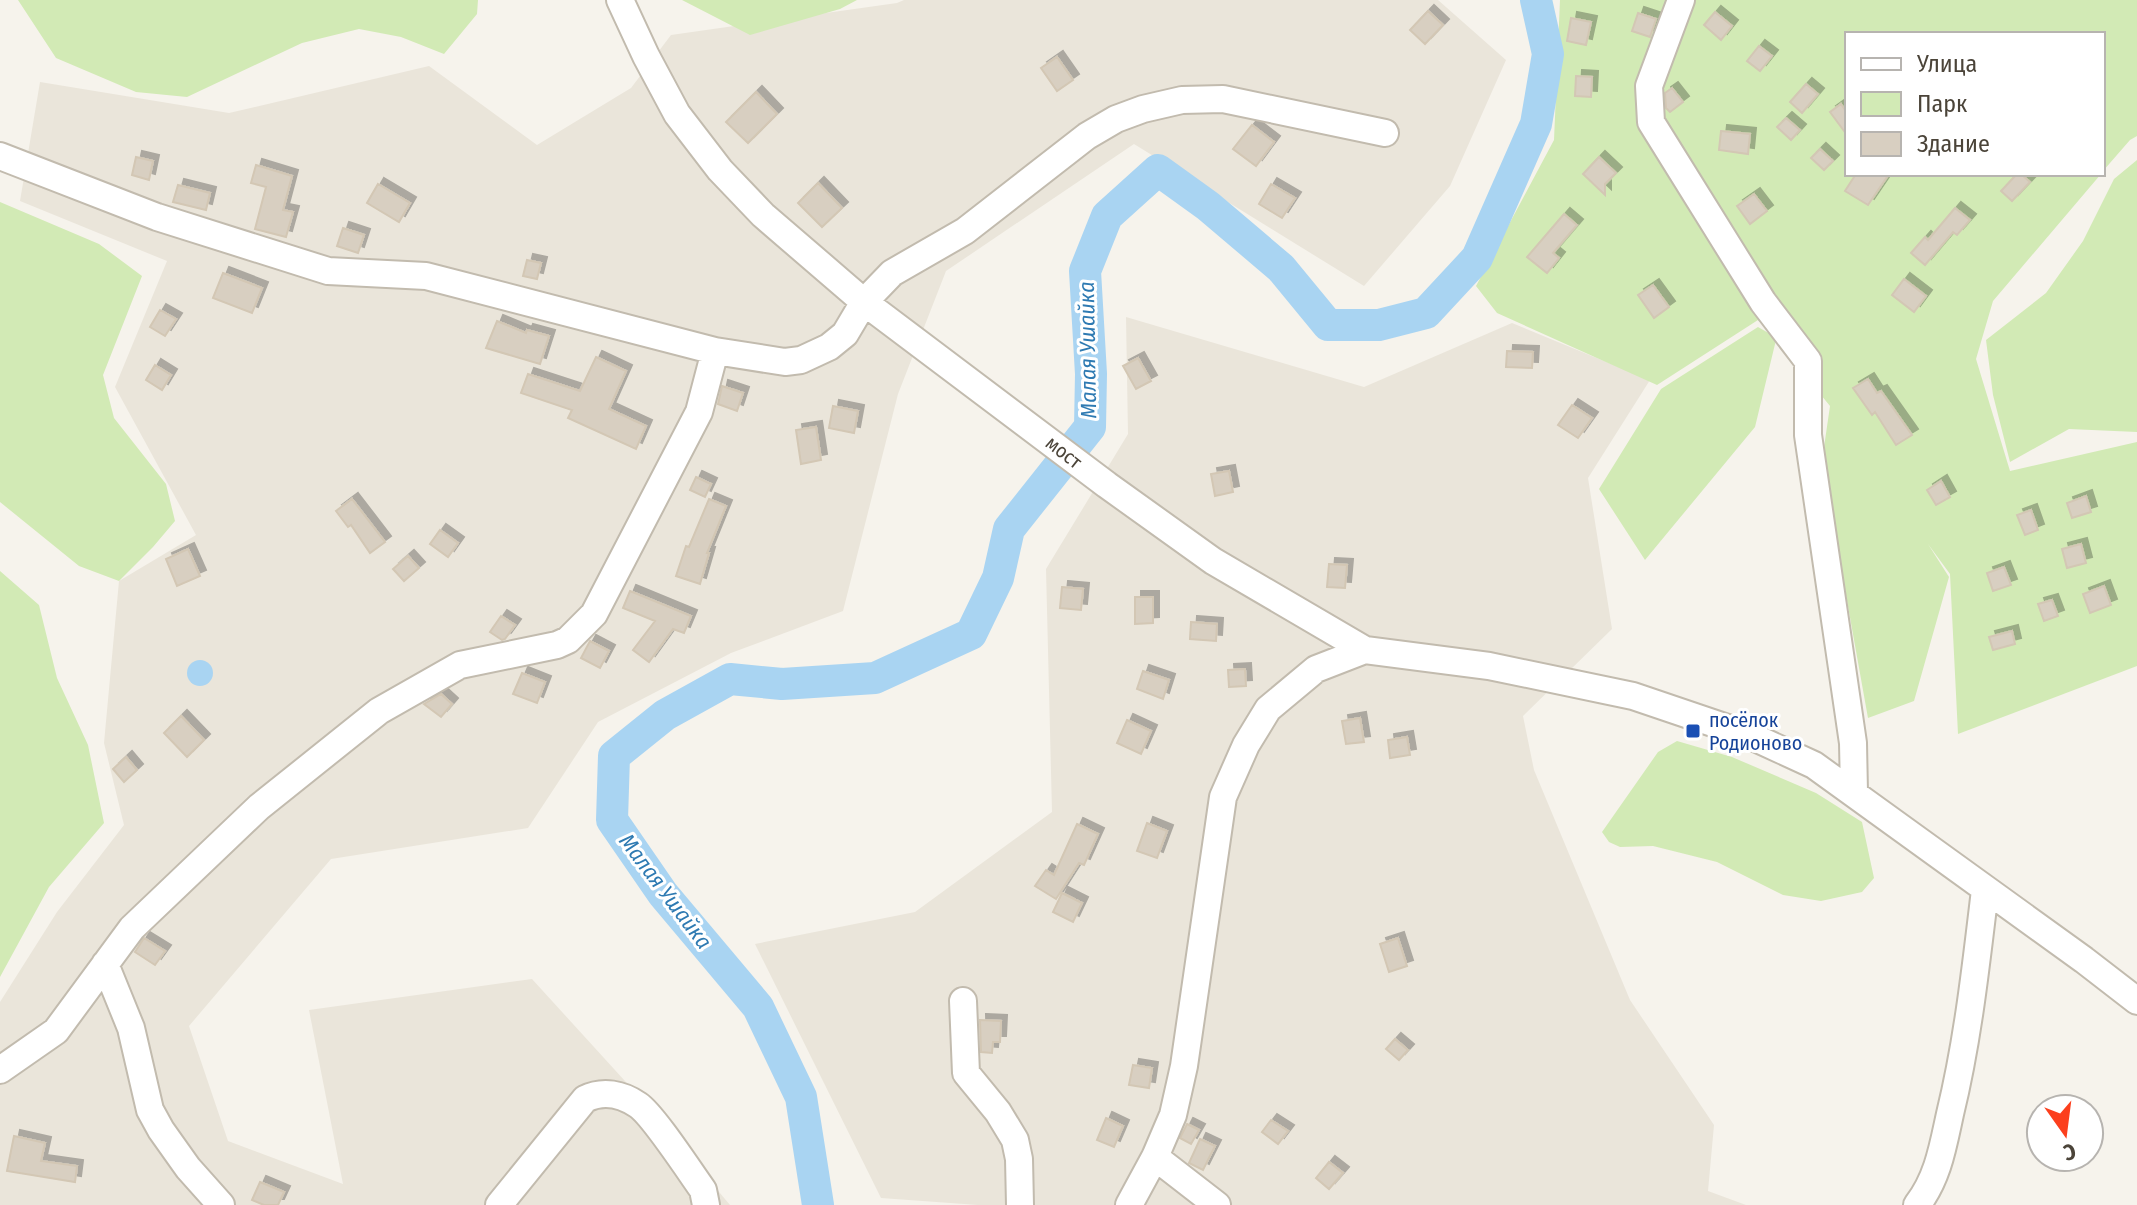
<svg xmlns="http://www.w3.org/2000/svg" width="2137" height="1205" font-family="'Fira Sans Condensed',sans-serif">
<defs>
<filter id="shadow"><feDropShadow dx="6" dy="-6" stdDeviation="0" flood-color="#0004"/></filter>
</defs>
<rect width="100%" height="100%" fill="#f6f3ec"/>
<path fill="#eae5da" d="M904 0H1438L1506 60 1450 186 1364 286 1134 144 946 271 898 394 843 611 731 653 598 722 528 828 331 859 189 1026 228 1141 343 1184 309 1010 532 979 635 1092 730 1205H0V1002L57 912 124 825 104 743 119 581 196 535 115 387 167 261 20 201 40 82 229 113 429 66 537 145 631 88 671 35 897 3Z
M1126 317 1364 387 1512 323 1650 380 1588 478 1612 629 1523 716 1534 770 1630 1000 1714 1125 1708 1191 1746 1205H978L881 1198 755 944 915 912 1052 812 1046 569 1128 434Z"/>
<path fill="#d2eab5" d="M18 0H478L477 14 444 54 401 37 359 29 302 43 187 97 136 92 56 58Z
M682 0H857L840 9 750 35Z
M1560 0H2137V136L2130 140 2103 171V34H1847V174H2101L1993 301 1976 359 2010 471 2137 442V666L1958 734 1950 574 1928 544 1949 577 1914 701 1868 718 1822 461 1830 406 1776 340 1755 427 1645 560 1599 489 1661 389 1758 327 1772 335 1758 320 1657 385 1497 313 1476 286 1554 140Z
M2137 160V432L2069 429 2010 462 1993 395 1986 340 2046 293 2083 241 2114 179Z
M0 202 99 244 142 276 103 375 114 418 166 484 175 521 153 547 119 581 79 566 0 502Z
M0 571 39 605 57 678 88 745 104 823 49 887 0 977Z
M1677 741 1732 757 1816 793 1862 822 1874 878 1862 892 1821 901 1783 895 1717 862 1653 846 1620 847 1609 842 1602 832 1658 752Z"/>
<path fill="#a9d4f2" d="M187 673a13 13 0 1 1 26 0a13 13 0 1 1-26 0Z"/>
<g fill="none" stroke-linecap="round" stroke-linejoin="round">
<path stroke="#a9d4f2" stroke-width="32" d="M818 1205 801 1097 758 1007 663 894 612 820 614 756 665 715 730 679 782 684 875 678 971 634 998 578 1009 529 1090 427 1091 374 1085 271 1107 216 1158 170 1208 206 1281 268 1328 325H1379L1426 313 1477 258 1536 124 1548 54 1536 0"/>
</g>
<path fill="#d8cfc1" stroke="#d3c7b4" stroke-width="2" filter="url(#shadow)" d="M1428 11 1443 25 1425 44 1410 30Z
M1715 12 1732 26 1721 40 1704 25Z
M1638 13 1656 19 1650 37 1632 31Z
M1571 18 1591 22 1586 45 1567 41Z
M1759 46 1772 56 1760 71 1747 61Z
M1057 57 1073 80 1057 91 1041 68Z
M1576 76 1592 77 1591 97 1575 96Z
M1806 84 1818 94 1802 113 1790 102Z
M1672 88 1683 102 1670 112 1666 108 1665 93Z
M756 92 777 114 748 143 726 122Z
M1841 104 1847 113V135L1830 112Z
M1786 118 1800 130 1791 140 1777 127Z
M1252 125 1274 142 1256 166 1233 149Z
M1721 131 1750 134 1748 154 1719 150Z
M1820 149 1833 161 1824 170 1811 158Z
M136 157 153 161 149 180 132 175Z
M1599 157 1616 173 1605 184V195L1583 174Z
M256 165 292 176 283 210 293 212 286 237 255 229 266 187 251 183Z
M1856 174H1889L1868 205 1845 191Z
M2017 174H2021L2030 182 2012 201 2001 191Z
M818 183 842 208 822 227 798 203Z
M378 184 410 203 399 222 367 203Z
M1271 184 1295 198 1282 218 1259 204Z
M178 185 210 193 206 210 173 202Z
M1754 194 1767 211 1750 224 1737 206Z
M1955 208 1970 220 1957 235 1953 232 1925 265 1911 253 1925 237 1928 240Z
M1564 214 1577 225 1553 253 1559 258 1547 273 1527 257Z
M343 228 364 235 358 253 337 246Z
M527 260 541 263 537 279 523 276Z
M223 273 262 288 252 313 213 298Z
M1904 279 1926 296 1914 312 1892 295Z
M1653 285 1669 307 1654 318 1638 295Z
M160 310 176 319 165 336 150 327Z
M497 321 526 333 527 330 549 336 540 364 486 348Z
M1507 351 1533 352 1532 368 1506 367Z
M596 357 626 371 609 409 646 426 636 449 568 418 572 410 521 393 528 374 580 391Z
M1138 358 1151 381 1136 389 1123 366Z
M155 365 171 375 162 390 146 380Z
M1868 379 1877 393 1881 391 1912 435 1896 445 1875 412 1872 415 1853 388Z
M722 386 743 393 737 411 718 404Z
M1572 405 1592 418 1578 438 1558 425Z
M833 406 858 411 854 433 829 428Z
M816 427 821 460 801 464 796 430Z
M1229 471 1233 492 1215 496 1211 474Z
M696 477 711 484 705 497 690 490Z
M1941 481 1950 497 1936 505 1927 490Z
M2086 496 2091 512 2072 518 2067 503Z
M352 499 385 542 370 553 351 525 348 527 336 511Z
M709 499 726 506 707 553H709L700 584 676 576 686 546 689 547Z
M2031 510 2038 530 2025 535 2017 515Z
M440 530 458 543 448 557 430 544Z
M2081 544 2086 563 2067 568 2062 549Z
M188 549 200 576 177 586 166 559Z
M408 556 419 568 404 581 393 569Z
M1329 564 1347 565 1345 588 1327 587Z
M2004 567 2011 585 1993 591 1987 573Z
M2104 586 2111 605 2090 613 2083 594Z
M1062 587 1083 589 1081 610 1060 608Z
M630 591 691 616 684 633 673 629 649 662 633 650 655 621 623 608Z
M1135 597H1153V623L1135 624Z
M2052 600 2058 616 2044 621 2038 604Z
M501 616 515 625 505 639 502 640 490 632Z
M1191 622 1217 624 1216 641 1190 639Z
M2012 631 2015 644 1993 650 1989 637Z
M590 641 609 651 600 668 581 658Z
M1245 669 1246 686 1229 687 1228 670Z
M1143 671 1169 680 1163 699 1137 689Z
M522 673 545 682 537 703 513 694Z
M441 694 452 704 441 717 424 704Z
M181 716 204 740 187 757 164 733Z
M1360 718 1364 742 1346 744 1342 721Z
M1127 720 1151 731 1141 754 1117 743Z
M1407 737 1410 755 1390 758 1388 740Z
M126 757 137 770 124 782 113 769Z
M1147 823 1167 831 1157 858 1137 851Z
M1077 824 1098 834 1084 865 1079 863 1056 899 1035 886 1046 870 1054 875Z
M1062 893 1082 903 1073 922 1053 912Z
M144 938 165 951 155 965 135 952Z
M1398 938 1407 966 1389 972 1380 944Z
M980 1020 1001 1021 1000 1042H993L992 1053 981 1052Z
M1395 1039 1408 1050 1399 1060 1386 1049Z
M1133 1065 1152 1068 1149 1088 1129 1085Z
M1106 1118 1123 1126 1114 1147 1097 1140Z
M1271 1120 1288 1131 1278 1144 1262 1132Z
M1187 1124 1199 1130 1191 1144 1180 1138Z
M14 1136 45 1143 41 1161 77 1166 75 1182 7 1171Z
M1200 1139 1215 1146 1203 1170 1189 1163Z
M1329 1162 1343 1173 1329 1189 1316 1178Z
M260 1182 284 1192 278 1205H264L252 1200Z"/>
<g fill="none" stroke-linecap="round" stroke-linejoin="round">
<defs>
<path id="minor" d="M620 0 646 56 677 114 720 170 763 215 864 302 1107 485 1213 561 1365 650 1489 666 1633 696 1751 736 1814 765 2084 960 2137 1001
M1681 0 1649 86 1651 122 1763 302 1808 361V435L1853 743 1854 792
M0 156 157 217 328 271 426 276 715 351 785 362 801 360 829 347 845 334 864 302 892 273 965 231 1087 136 1116 119 1143 109 1182 100 1223 99 1385 133
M105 964 131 1028 150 1110 161 1130 188 1168 221 1205
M963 1001 966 1073 998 1112 1015 1140 1019 1159 1020 1205
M0 1070 56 1031 132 928 259 807 379 711 460 665 557 645 568 640 594 614 699 412 715 351
M1155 1157 1217 1205
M499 1205 585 1099C603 1090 622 1094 638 1105 653 1115 690 1172 703 1190L706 1205
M1129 1205 1155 1157 1173 1115 1184 1066 1223 797 1246 745 1268 709 1316 669 1365 650
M1917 1205C1938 1178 1943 1146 1950 1114 1968 1040 1976 965 1985 890"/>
</defs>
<use href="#minor" stroke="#c2bbae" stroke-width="30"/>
<use href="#minor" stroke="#fff" stroke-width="26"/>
</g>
<rect fill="#1a4fb4" stroke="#fff" stroke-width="3" x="1685" y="723" width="16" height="16" rx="4"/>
<g text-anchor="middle" stroke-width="6" stroke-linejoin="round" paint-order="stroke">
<g font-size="20" fill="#4b4439" stroke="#fff">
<text transform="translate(1064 452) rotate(38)" y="7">мост</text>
</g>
<g font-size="20" fill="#164399" stroke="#fff" text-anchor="start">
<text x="1709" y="727">посёлок<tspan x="1709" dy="23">Родионово</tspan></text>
</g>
<g font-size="22" font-style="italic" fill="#2e7ab2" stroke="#fff">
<text transform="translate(1087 350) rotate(-91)" y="8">Малая Ушайка</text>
<text transform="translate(666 891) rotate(53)" y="8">Малая Ушайка</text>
</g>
</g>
<rect x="1845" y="32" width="260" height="144" fill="#ffffff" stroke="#b7b4b0" stroke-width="2"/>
<rect x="1861" y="58" width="40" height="12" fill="#ffffff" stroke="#b7b4b0" stroke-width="2"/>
<text x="1917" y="72" font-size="24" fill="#4b4439">Улица</text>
<rect x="1861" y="92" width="40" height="24" fill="#d2eab5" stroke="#b7b4b0" stroke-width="2"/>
<text x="1917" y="112" font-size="24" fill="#4b4439">Парк</text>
<rect x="1861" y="132" width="40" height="24" fill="#d8cfc1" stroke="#b7b4b0" stroke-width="2"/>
<text x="1917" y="152" font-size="24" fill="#4b4439">Здание</text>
<g transform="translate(2065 1133) rotate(166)"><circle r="38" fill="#ffffff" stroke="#b7b4b0" stroke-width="2"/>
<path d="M0-6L14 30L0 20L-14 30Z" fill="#fc3f1d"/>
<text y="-12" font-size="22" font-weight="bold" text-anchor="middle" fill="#4b4439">С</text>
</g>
</svg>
